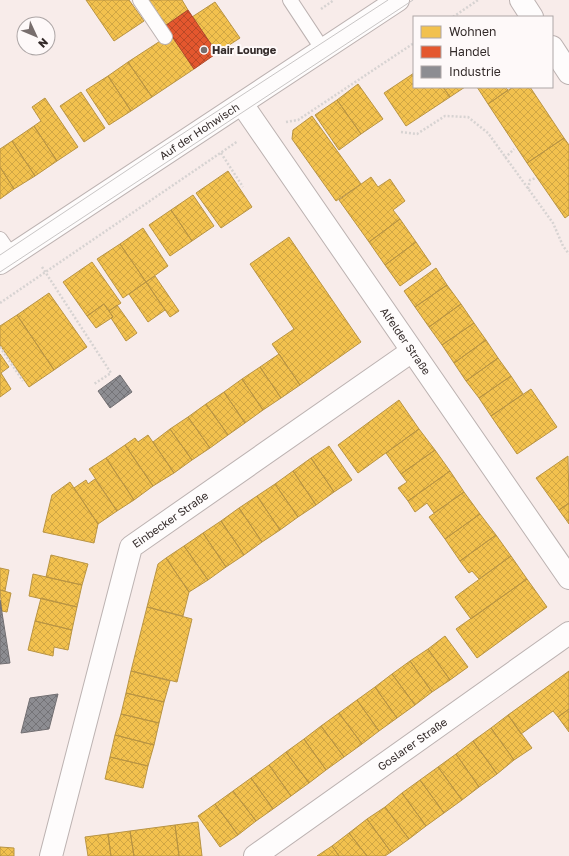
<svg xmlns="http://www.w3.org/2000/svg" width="569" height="856" font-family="'Golos Text',sans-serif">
<defs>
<pattern id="homes-cross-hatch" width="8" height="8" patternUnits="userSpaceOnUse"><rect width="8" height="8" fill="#f2c14e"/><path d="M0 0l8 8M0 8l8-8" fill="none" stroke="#d0a644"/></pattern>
<pattern id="shops-cross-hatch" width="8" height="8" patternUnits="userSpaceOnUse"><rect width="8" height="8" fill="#e4572e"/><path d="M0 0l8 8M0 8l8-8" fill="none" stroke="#b94827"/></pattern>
<pattern id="industry-cross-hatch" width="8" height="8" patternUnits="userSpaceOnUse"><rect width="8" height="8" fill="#8d8d92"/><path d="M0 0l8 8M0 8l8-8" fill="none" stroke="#747377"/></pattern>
</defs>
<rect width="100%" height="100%" fill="#f8ecea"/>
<path fill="url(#homes-cross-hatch)" stroke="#b99443" d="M86 0H129L144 21 114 41Z
M149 0H182L188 10 165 26 147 1Z
M215 2 240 38 217 53 192 17Z
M171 34 194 69 152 97 128 62Z
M128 62 152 97 131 111 108 76Z
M414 73V87H443L450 97 406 126 384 93Z
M108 76 131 111 109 125 86 90Z
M358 84 383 119 361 134 337 100Z
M443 87H465L450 97Z
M477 87H505L508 90 488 104Z
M513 87H530L564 138 527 163 488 104Z
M81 92 105 128 84 142 60 106Z
M45 98 78 147 57 161 34 126 41 121 32 107Z
M337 100 361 134 339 150 315 115Z
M312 116 361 184 336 201 292 139 293 130Z
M34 126 57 161 35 176 12 141Z
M564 138 569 145V215L565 218 527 163Z
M12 141 35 176 14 189 0 167V149Z
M0 167 14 189 0 199Z
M228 171 252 207 221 228 196 193Z
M371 177 378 187 390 179 405 201 393 210 400 219 369 242 339 200Z
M193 195 214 226 192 241 171 210Z
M171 210 192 241 170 256 149 225Z
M400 219 416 242 385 265 369 242Z
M143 228 168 266 146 282 120 244Z
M289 237 361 342 300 385 272 344 294 329 250 264Z
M416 242 431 264 400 286 385 265Z
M120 244 146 282 123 298 97 259Z
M92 262 121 303 109 311 104 304 87 316 63 282Z
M436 268 447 285 415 307 404 291Z
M155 276 179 311 170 317 146 282Z
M146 282 165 310 148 322 129 294Z
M447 285 461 304 429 327 415 307Z
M49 293 87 347 54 370 17 315Z
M104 304 113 317 96 328 87 316Z
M461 304 474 323 442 345 429 327Z
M117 305 137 333 126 341 111 318 113 317 109 311Z
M17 315 54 370 29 387 0 345V326Z
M474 323 486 340 454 363 442 345Z
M486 340 498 358 466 381 454 363Z
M0 354 9 367 1 373 11 389 0 397Z
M279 354 300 385 281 398 260 367Z
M498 358 511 376 479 398 466 381Z
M260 367 281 398 263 410 242 379Z
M511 376 523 394 491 416 479 398Z
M242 379 263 410 245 423 224 392Z
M531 389 557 427 517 454 491 416Z
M224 392 245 423 228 435 206 404Z
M399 400 419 429 358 473 338 445Z
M206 404 228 435 210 448 188 417Z
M188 417 210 448 192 460 170 429Z
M170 429 192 460 174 473 153 442Z
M419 429 435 450 401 474 386 453Z
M148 435 174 473 153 486 125 445 135 438 138 442Z
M125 445 153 486 134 500 106 458Z
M329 446 352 480 334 492 311 458Z
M435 450 450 471 408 501 398 488 407 482 401 474Z
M568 456 569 503 559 510 536 478Z
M106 458 134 500 117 511 89 469Z
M311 458 334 492 316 505 293 471Z
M293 471 316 505 298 517 275 484Z
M450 471 464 492 434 513 427 503 415 512 408 501Z
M95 479 117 511 98 524 74 488 86 480 88 484Z
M70 482 98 524 94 543 43 532 52 495Z
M275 484 298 517 280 530 257 496Z
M464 492 480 514 445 539 429 517Z
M257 496 280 530 262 542 239 508Z
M569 503V524L559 510Z
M239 508 262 542 244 555 221 521Z
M480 514 496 535 460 561 445 539Z
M221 521 244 555 226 567 203 533Z
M203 533 226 567 208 580 184 546Z
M496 535 511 556 479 579 472 571 469 573 460 561Z
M184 546 208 580 189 592 166 558Z
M51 555 88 564 82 585 46 577Z
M511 556 527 579 471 619 455 597Z
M166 558 189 592 183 616 147 607 158 564Z
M0 568 9 570 5 591 0 590Z
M33 574 82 585 77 607 29 596Z
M527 579 547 607 477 658 456 629Z
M0 590 11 593 7 612 2 611Z
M41 598 77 607 72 630 35 621Z
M147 607 192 619 177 682 131 671Z
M35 621 72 630 68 650 54 647 53 656 28 650Z
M445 636 468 667 450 680 428 649Z
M428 649 450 680 432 692 410 661Z
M410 661 432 692 415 705 392 674Z
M131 671 170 681 164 702 126 693Z
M569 671V709L558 717 553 711 521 734 508 715Z
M392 674 415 705 397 718 375 687Z
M375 687 397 718 379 731 357 700Z
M126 693 164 702 159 723 121 714Z
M357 700 379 731 362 744 339 713Z
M569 709V732L558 717Z
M339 713 362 744 344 757 321 726Z
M121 714 159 723 154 745 115 735Z
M508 715 532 748 514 760 491 728Z
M321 726 344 757 326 770 304 739Z
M491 728 514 760 497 774 473 741Z
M115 735 154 745 148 766 110 757Z
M304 739 326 770 309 783 286 752Z
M473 741 497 774 479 787 456 754Z
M286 752 309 783 291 796 269 765Z
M456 754 479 787 462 800 438 767Z
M110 757 148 766 143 788 105 779Z
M269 765 291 796 273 809 251 778Z
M438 767 462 800 444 813 420 780Z
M251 778 273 809 256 821 233 791Z
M420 780 444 813 426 826 402 793Z
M233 791 256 821 238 835 215 804Z
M402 793 426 826 409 839 385 807Z
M215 804 238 835 220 847 198 816Z
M385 807 409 839 391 852 367 819Z
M367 819 391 852 385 856H367L349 833Z
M198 822 202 856H179L175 825Z
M175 825 179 856H134L130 831Z
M130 831 134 856H111L108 834Z
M349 833 367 856H339L332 846Z
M108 834 111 856H88L85 837Z
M332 846 339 856H317Z
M0 847 14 848V856H0Z"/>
<path fill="url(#shops-cross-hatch)" stroke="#af4a2c" d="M188 10 217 53 194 69 165 26Z"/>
<path fill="url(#industry-cross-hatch)" stroke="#726f72" d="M120 375 132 392 110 408 98 391Z
M0 600 10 663 0 664Z
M58 694 49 729 21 733 30 698Z"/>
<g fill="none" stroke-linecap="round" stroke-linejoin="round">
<defs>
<path id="lane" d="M140 0 165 37
M290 0 323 50
M0 239 11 255"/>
<g id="street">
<path d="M521 0 532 17"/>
<path d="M552 47 569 73"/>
<path id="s1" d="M242 104 569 578"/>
<path id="s2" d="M0 263 398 0"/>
<path id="s3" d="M51 856 131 547 412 351"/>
<path id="s4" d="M255 856 569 633"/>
</g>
</defs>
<use href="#lane" stroke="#bcb2b1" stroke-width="16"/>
<use href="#street" stroke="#bcb2b1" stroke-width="24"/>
<path stroke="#d7d3d2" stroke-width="2.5" stroke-dasharray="2 2" stroke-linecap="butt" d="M321 9 334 0
M453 17 478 0
M286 122 298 120 414 43
M401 132 417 134 445 116 468 117 488 133 553 223 563 246 569 254
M221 153 243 187
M505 158 514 149
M528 189 530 180 536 178
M42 267 111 373 94 384
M0 303 238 141
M0 347 23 381"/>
<use href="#lane" stroke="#fefcfc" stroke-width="14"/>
<use href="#street" stroke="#fefcfc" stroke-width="22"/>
<path stroke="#c8c5c5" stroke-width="1" d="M0 255 156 151 388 0
M0 272 413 0"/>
</g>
<circle fill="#786e6d" stroke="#fef9f9" stroke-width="1.5" cx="204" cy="50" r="4"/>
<g text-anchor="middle" stroke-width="4" stroke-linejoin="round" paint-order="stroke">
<g font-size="11" font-weight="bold" fill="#332a29" stroke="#fef9f9" text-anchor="start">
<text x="212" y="54">Hair Lounge</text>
</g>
<g font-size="11" fill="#332a29" stroke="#fef9f9">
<text dy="4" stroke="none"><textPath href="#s2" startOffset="239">Auf der Hohwisch</textPath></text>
<text dy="4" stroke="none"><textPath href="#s1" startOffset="288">Alfelder Straße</textPath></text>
<text dy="4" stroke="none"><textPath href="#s3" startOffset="367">Einbecker Straße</textPath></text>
<text dy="4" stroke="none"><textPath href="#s4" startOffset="193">Goslarer Straße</textPath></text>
</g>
</g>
<rect x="413" y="16" width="140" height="72" fill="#fef9f9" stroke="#ada6a6"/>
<rect x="421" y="26" width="20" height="12" fill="#f2c14e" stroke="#ada6a6"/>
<text x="449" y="36" font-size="12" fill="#332a29">Wohnen</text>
<rect x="421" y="46" width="20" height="12" fill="#e4572e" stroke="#ada6a6"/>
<text x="449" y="56" font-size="12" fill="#332a29">Handel</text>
<rect x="421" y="66" width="20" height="12" fill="#8d8d92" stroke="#ada6a6"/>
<text x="449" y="76" font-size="12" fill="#332a29">Industrie</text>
<g transform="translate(36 36) rotate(134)"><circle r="19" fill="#fef9f9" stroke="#ada6a6"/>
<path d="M0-3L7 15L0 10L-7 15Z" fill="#786e6d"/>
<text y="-6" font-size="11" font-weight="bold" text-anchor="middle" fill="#332a29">N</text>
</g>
</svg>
